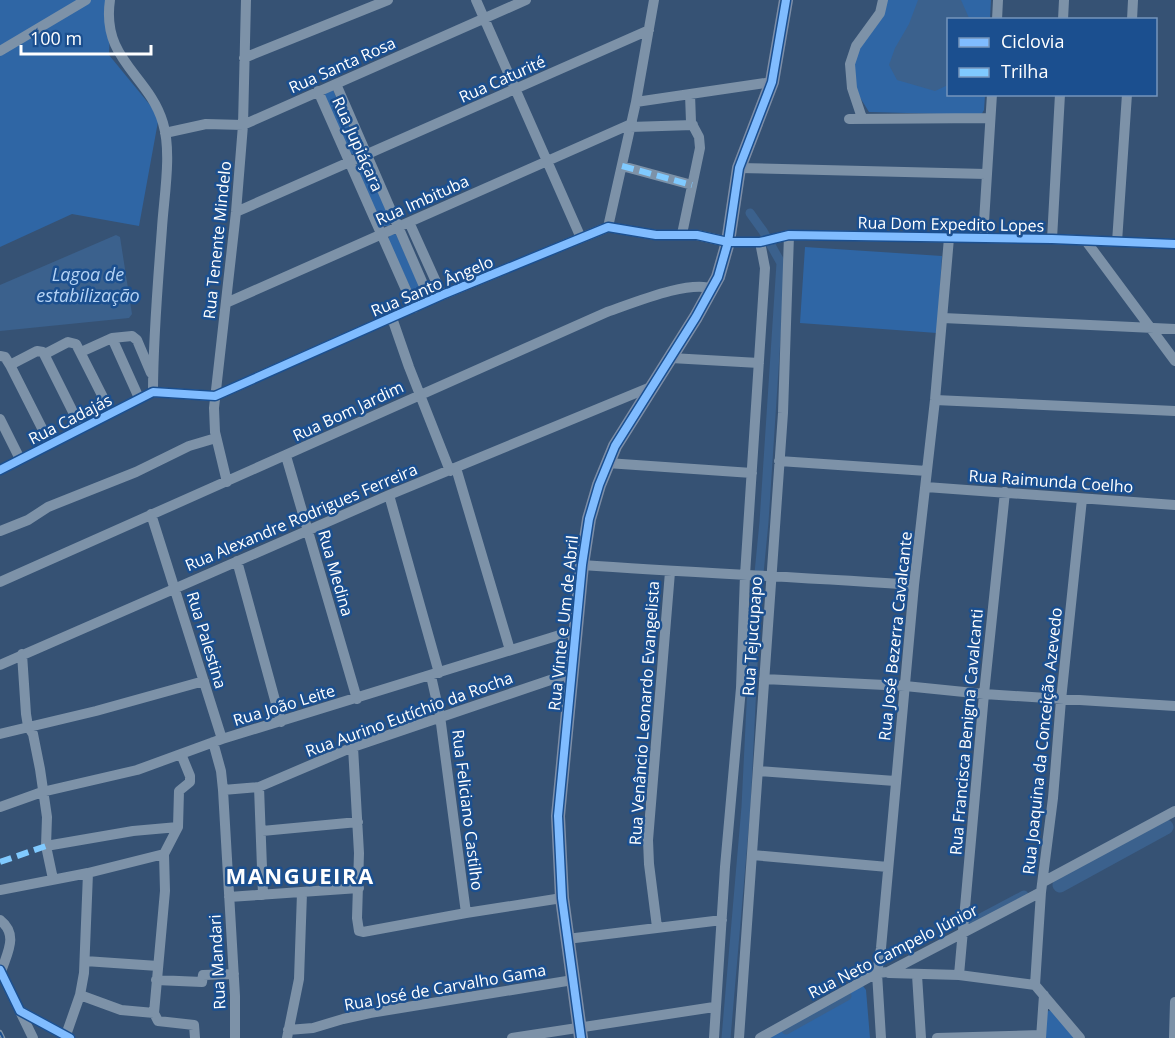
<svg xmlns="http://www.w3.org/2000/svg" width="1175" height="1038" font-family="'Open Sans',sans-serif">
<rect width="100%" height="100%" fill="#365274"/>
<path fill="#2f66a5" d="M0 0H111L109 55 159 116 139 226 72 214 0 247Z
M885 0H991L990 19 948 20V94L985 95 984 110 981 115 869 112 856 91 854 60Z
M333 90 360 151 354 155 350 153 324 96 326 92Z
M363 161 366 162 391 222 389 226H382L356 165Z
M396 234 423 295 420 298H415L388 239 390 235Z
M805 247 942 256 937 333 800 323Z
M863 986 866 990 870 1038H762Z
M1051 1010 1075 1038H1044L1046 1012Z"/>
<path fill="#3b618d" d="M918 0H961L969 18 968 19 948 20V85L935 91 897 80 889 65 895 48 909 24Z
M116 235 120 237 132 314 129 318 0 331V285Z"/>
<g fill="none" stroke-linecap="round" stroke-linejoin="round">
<path stroke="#3b618d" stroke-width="9" d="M973 922 1024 895
M786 1030 847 996
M726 1038 746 807 756 604 764 522 781 263 763 231 750 213"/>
<path stroke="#3b618d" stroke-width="15" d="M1060 885 1166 827"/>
<path stroke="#7d92a8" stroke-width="10" d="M110 0C101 60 149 75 163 123 172 153 164 196 162 228 158 282 153 338 153 392
M476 0 581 238
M997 20 998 0
M1063 20 1064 0
M1132 20 1133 0
M0 51 86 0
M244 58 388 0
M336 84 430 300
M318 91 414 308
M636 102 772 82
M862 118 852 88 850 64 856 46 880 13 883 0
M849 119 990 118
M630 127 693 125
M165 133 206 124 243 125 526 0
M622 166 692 185
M739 168 986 174
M236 212 649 30
M409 222 442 295
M608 227 636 102 654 0
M682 234 700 148 699 137 691 122 690 94
M983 238 992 94
M1052 239 1060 94
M1086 241 1175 361
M1117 242 1127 94
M226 303 631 124
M392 318 409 367 450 471
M943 318 1175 329
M112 338 139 398
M81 352 112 338 132 336 137 340 151 373
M45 354 68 342 76 344 111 413
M0 356 5 357 10 365 50 444
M671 358 759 363
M10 365 37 351 43 352 81 428
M935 400 1175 411
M0 419 20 459
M286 456 357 699
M779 461 927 471
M607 463 752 473
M456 468 510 650
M0 470 153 392 215 396 442 295 608 227 656 235H697L728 242H760L789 235 1052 239 1175 244
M227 482 215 432 214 408 236 212 243 125 246 0
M926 487 1175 505
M389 495 439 673
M151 514 222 739
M0 531 28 520 48 507 136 472 189 446 216 438
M237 561 281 722
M582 565C693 573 804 577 914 585
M0 582 607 312C631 304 690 279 713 289
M22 654 26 714 28 726 33 734 40 769 47 817 46 846 53 879
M0 665 389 495 653 386
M431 676 440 716 466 913
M764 679 905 686 984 694 1175 706
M0 734 96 711 204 681
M213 742 221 771 223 790 235 996V1038
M353 747 359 853 357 918 359 931 363 932 466 913 562 898
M181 754 190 776V782L179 791 178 827 164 854 165 891 154 1013 158 1021 194 1025 195 1038
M758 771 895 781
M259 787 263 895
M223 790 259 787 353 747 571 673
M0 807 42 792 137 770 222 739 576 630
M262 831 358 822
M46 846 133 831 178 827
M752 855 888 867
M1043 882 1175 811
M0 890 88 873 164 854
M229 897 359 888
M0 920C19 935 7 953 1 972
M657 927 649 864 648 840 670 572
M567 939 722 920
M85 961 158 966
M0 970 33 1038
M889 973 959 975 1035 985
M917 975 921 1038
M959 975 984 694 1005 492
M156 980 202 982 203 975 234 974
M1035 985 1041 892 1053 798 1061 700 1082 499
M1035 985 1080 1038
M80 995 121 1010 154 1013
M20 1011 70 1038
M288 1030 313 1028 343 1019 370 1013 573 980
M66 1035 80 995 84 973 88 873
M287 1038 299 979 302 893
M512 1038 714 1007
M714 1038 725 867 741 688 745 575 765 268 760 242
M739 1038 783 413 789 235
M760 1038 877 973 888 972 1041 892
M881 1038 877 973 881 948 914 585 935 400 949 238
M937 1038 1041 1035
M1041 1038 1044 995
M1174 1038 1175 1002"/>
<path stroke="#7d8ea7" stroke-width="14" d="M581 1038 562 898 558 816 582 565 589 519 599 485 615 446 696 317 718 277 728 242 739 168 772 82 786 0"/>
<defs>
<path id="rail" d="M0 1032 3 1038"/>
</defs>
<use href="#rail" stroke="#7e92a7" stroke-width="4.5"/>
<use href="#rail" stroke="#1b4f8f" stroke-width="2" stroke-dasharray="7" stroke-linecap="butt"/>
<path stroke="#80caff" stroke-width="6" stroke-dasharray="12 6" stroke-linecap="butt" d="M622 166 692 185
M0 862 46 846"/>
<defs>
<path id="cycleway" d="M0 470 153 392 215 396 442 295 608 227 656 235H697L728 242H760L789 235 1052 239 1175 244
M0 970 20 1011 70 1038
M581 1038 562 898 558 816 582 565 589 519 599 485 615 446 696 317 718 277 728 242 739 168 772 82 786 0"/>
</defs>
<use href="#cycleway" stroke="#1b4f8f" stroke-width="11"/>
<use href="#cycleway" stroke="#80bcff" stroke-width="8"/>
</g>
<g text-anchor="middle" stroke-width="5" stroke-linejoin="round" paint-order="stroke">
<g font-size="16" fill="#fff" stroke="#1b4f8f">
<text transform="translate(342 65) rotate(-24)" y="6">Rua Santa Rosa</text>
<text transform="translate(502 79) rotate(-24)" y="6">Rua Caturité</text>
<text transform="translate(358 144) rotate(66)" y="6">Rua Jupiáçara</text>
<text transform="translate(422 200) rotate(-24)" y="6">Rua Imbituba</text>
<text transform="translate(951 224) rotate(1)" y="6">Rua Dom Expedito Lopes</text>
<text transform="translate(217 240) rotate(-84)" y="6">Rua Tenente Mindelo</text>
<text transform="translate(432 286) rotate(-23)" y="6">Rua Santo Ângelo</text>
<text transform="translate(348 411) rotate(-25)" y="6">Rua Bom Jardim</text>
<text transform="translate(70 419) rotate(-27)" y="6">Rua Cadajás</text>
<text transform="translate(1051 481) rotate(4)" y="6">Rua Raimunda Coelho</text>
<text transform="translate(301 517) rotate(-23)" y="6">Rua Alexandre Rodrigues Ferreira</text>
<text transform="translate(336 573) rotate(74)" y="6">Rua Medina</text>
<text transform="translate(563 623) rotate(-84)" y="6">Rua Vinte e Um de Abril</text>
<text transform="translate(752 636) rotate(-86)" y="6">Rua Tejucupapo</text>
<text transform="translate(895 636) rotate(-84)" y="6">Rua José Bezerra Cavalcante</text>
<text transform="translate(207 640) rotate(73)" y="6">Rua Palestina</text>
<text transform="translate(284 705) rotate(-17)" y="6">Rua João Leite</text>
<text transform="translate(644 713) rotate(-86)" y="6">Rua Venâncio Leonardo Evangelista</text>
<text transform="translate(409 714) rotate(-20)" y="6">Rua Aurino Eutíchio da Rocha</text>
<text transform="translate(966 732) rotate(-85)" y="6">Rua Francisca Benigna Cavalcanti</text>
<text transform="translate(1042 741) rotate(-84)" y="6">Rua Joaquina da Conceição Azevedo</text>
<text transform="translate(468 810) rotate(83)" y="6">Rua Feliciano Castilho</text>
<text transform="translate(893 951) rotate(-27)" y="6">Rua Neto Campelo Júnior</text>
<text transform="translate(217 962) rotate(-93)" y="6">Rua Mandari</text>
<text transform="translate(445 987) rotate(-10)" y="6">Rua José de Carvalho Gama</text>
</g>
<g font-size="18" font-style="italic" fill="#b5d3f5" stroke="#1b4f8f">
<text x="88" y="281">Lagoa de<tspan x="88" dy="21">estabilização</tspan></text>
</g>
<g font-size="22" font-weight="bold" letter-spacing="1.5" fill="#fff" stroke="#1b4f8f">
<text x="300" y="884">MANGUEIRA</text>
</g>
</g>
<rect x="947" y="18" width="210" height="78" fill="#1b4f8f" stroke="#7695bc" stroke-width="1.5"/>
<rect x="959" y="38" width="30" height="9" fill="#80bcff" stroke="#7695bc" stroke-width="1.5"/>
<text x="1001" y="48" font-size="18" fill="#ffffff">Ciclovia</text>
<rect x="959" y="68" width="30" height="9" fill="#80caff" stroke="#7695bc" stroke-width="1.5"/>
<text x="1001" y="78" font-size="18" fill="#ffffff">Trilha</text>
<path d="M21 45v9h130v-9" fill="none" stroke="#ffffff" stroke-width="3"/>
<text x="30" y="45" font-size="18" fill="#ffffff" stroke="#1b4f8f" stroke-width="4.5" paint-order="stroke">100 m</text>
</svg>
